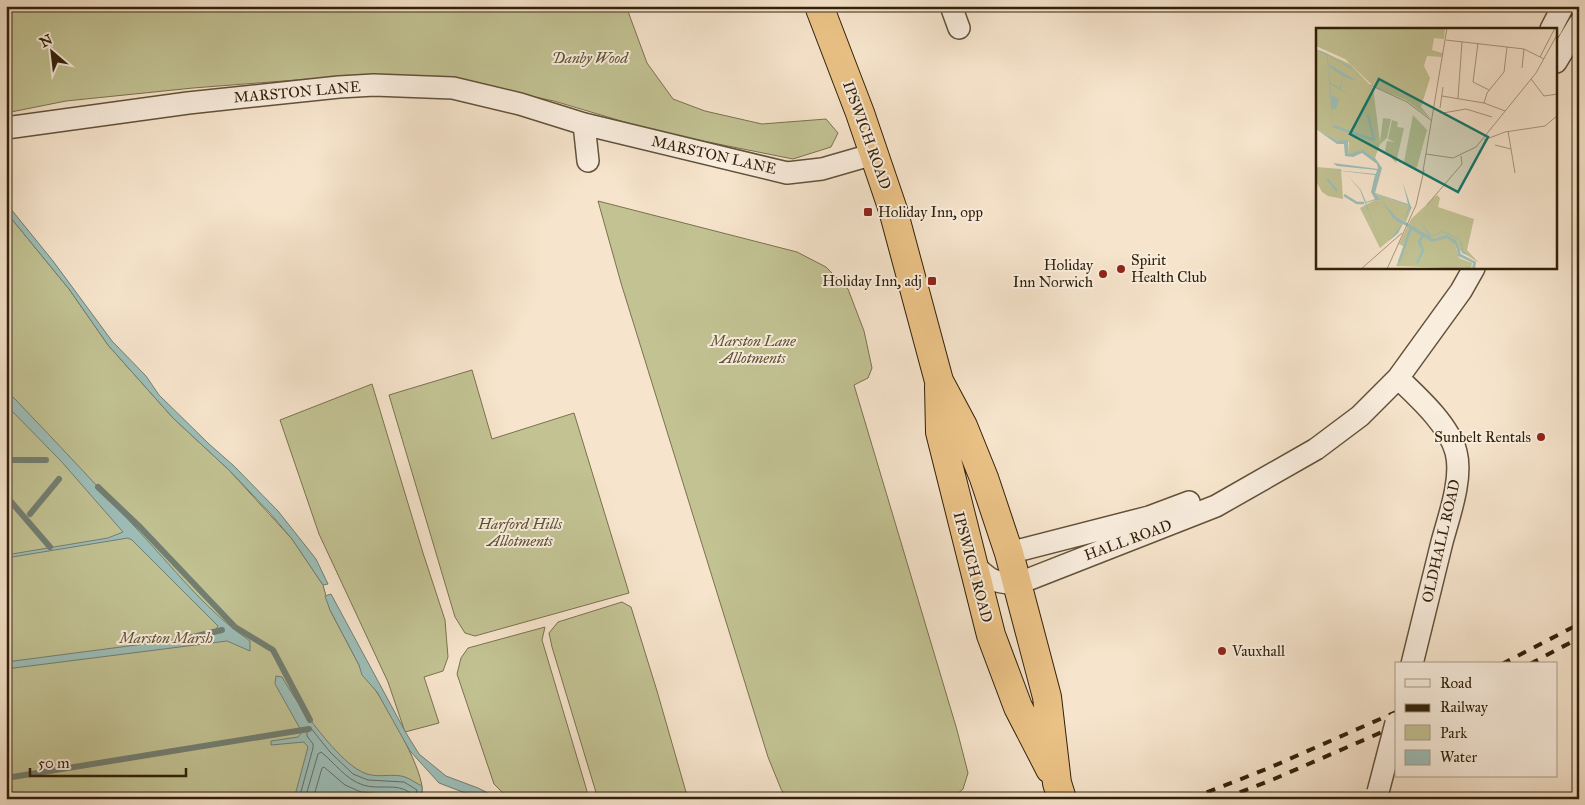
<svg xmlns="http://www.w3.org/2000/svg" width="1585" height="805" font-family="'IM FELL Great Primer',serif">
<rect width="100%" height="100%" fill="#f6e4cc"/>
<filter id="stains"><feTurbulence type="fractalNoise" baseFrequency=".004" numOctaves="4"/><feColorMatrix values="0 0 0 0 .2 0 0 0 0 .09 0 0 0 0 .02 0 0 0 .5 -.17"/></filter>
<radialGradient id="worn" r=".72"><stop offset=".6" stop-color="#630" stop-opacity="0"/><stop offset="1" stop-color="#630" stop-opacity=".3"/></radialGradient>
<path fill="#c2c293" stroke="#7a724e" d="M6 6H626L647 63 673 99 705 111 762 124 826 119 838 133 831 147 793 159 658 132 554 101 438 77 322 78 193 88 66 101 6 113Z
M598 201 797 252 826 267 848 289 864 331 872 368 868 378 854 385 957 730 968 773 963 789 952 799H787L781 789 768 757 621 283Z
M6 212 69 289 108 345 173 418 229 470 292 539 323 585 330 610 359 665C363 677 371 683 378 694 389 711 425 773 422 792 422 795 421 796 419 799H6Z
M472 370 492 439 574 413 629 593 475 636 465 633 455 617 389 395Z
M372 384 423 553 445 620 448 657 443 671 424 677 439 723 405 732 388 682 319 534 280 420Z
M622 602 631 607 657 691 688 799H598L552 647 549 633 558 622Z
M545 627 542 640 587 791 582 799H516L503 793 494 784 457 674 461 658 468 648Z"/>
<path fill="#9dbeb8" stroke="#727f72" d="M6 203 53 261 112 341 146 376 159 395 209 444 234 466 278 511 316 559 328 584 323 585 292 539 270 513 229 470 173 418 108 345 69 289 6 212Z
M6 393 14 398C59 445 103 492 147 540 179 575 210 614 250 641V651L227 641 219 642 6 669V662L213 635 218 626 132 540 128 538 6 558V555L108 538 123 532 61 461 6 405Z
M331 594 406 733 419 754 446 776 478 788 500 799H481L439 783 410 751 377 692 362 675 359 665 330 610 325 596Z
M276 676 282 677C296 702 340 766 367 774 379 778 393 773 405 777 411 779 417 784 422 786V794L419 799H294L308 747 304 742 271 745V741L298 737 302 732 275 684Z"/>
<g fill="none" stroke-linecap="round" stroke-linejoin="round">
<path stroke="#677061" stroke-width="1" d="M299 799 313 748V744L307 736V729L310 727 330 752 353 774 368 780 404 782 417 790 415 799
M305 799 318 754 321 752C335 763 345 779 363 785 378 790 396 783 409 792V799
M313 799 322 768 324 767 345 785 361 792 400 795 401 799"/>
<path stroke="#727f72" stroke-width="6" d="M6 467 9 460H46
M98 487 141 528 235 627 273 650 310 720
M6 496 50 547
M30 514 59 479
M176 641 222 630
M6 778 309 729"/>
<defs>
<path id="minor" d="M951 6 959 28
M1551 29 1563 6
M1556 62 1579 24
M584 124 588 161
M6 128 188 103 339 87 374 85 453 88 520 104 584 124 787 173 822 169 874 154
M1398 378C1418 397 1449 425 1456 452 1463 478 1449 516 1442 542 1432 582 1422 623 1412 664
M1009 553 1149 517 1189 502
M972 563C990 581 992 582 1017 584L1216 506 1316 449 1360 416 1398 378 1461 291 1474 268"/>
<path id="highway" d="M819 6 860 113 893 210 939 381 963 426 984 478 1009 553 1047 697 1057 783 1062 799
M939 386 940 432 991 635 1018 707 1050 769"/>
</defs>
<use href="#minor" stroke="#62523a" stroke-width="24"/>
<use href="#highway" stroke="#31210a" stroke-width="30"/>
<use href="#minor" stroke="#f9edde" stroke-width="21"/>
<use href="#highway" stroke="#ebc286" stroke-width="28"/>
<path stroke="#31210a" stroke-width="4" stroke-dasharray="9 9" stroke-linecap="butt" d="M1502 664 1579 624
M1530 664 1579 638
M1190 799 1269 768 1396 712
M1223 799 1274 779 1396 726"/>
<defs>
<path id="minor-bridge" d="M1378 792 1396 723"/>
</defs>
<use href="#minor-bridge" stroke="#62523a" stroke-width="24" stroke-linecap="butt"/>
<use href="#minor-bridge" stroke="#f9edde" stroke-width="21"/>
</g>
<g fill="#8f2418" stroke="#f9edde" stroke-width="2">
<rect x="863" y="207" width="10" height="10" rx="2.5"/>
<circle cx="1121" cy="269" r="5"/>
<circle cx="1103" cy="274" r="5"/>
<rect x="927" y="276" width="10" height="10" rx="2.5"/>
<circle cx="1541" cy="437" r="5"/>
<circle cx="1222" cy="651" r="5"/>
</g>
<g text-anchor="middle" stroke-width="4" stroke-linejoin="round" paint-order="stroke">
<g font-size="15" font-style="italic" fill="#5c5133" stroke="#f9edde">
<text x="590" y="63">Danby Wood</text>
<text x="753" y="346">Marston Lane<tspan x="753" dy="17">Allotments</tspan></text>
<text x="520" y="529">Harford Hills<tspan x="520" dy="17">Allotments</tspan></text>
<text x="166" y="643">Marston Marsh</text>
</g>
<g font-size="15" fill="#31210a" stroke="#f9edde">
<text transform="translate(297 92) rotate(-5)" y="5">MARSTON LANE</text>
<text transform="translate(867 135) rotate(70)" y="5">IPSWICH ROAD</text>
<text transform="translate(714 155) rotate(13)" y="5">MARSTON LANE</text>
<text transform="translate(1128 540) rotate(-20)" y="5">HALL ROAD</text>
<text transform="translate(1441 541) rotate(-77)" y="5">OLDHALL ROAD</text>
<text transform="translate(973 567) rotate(75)" y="5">IPSWICH ROAD</text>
</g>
<g font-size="15" fill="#31210a" stroke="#f9edde" text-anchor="start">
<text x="878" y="217">Holiday Inn, opp</text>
<text x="1131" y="265">Spirit<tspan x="1131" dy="17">Health Club</tspan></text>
<text x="1093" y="270" text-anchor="end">Holiday<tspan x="1093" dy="17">Inn Norwich</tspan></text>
<text x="922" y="286" text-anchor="end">Holiday Inn, adj</text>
<text x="1531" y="442" text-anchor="end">Sunbelt Rentals</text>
<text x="1232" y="656">Vauxhall</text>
</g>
</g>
<g transform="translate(1316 28)">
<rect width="241" height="241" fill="#f6e4cc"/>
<path d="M0 0H129L128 11 118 10 116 22 126 25V29L111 28 108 38 114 50 105 79 115 91 90 72 58 59 29 31 0 18ZM0 21 34 36 57 60 64 114 67 90 75 91 71 110 64 116 59 130 48 123 32 126 33 114 22 113 0 101ZM97 87 111 102 101 139 96 141 88 134ZM76 92 82 94 81 99 88 100 80 135 69 123 71 113 79 114 72 111ZM0 139 25 141 27 171 12 168 6 164 0 153ZM60 166 96 179 90 194 78 187ZM121 167 124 170 122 179 158 191 151 222 163 235 140 220 143 230 156 235 155 241 80 238 89 219 83 216 95 191ZM59 172 66 173 86 196 82 205 64 220 44 180Z" fill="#c2c293"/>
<path d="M0 22 5 23 10 25 36 40 45 50 41 47 38 52 28 49 12 38 14 54 23 60 27 50 24 61 40 71 14 56 15 67 23 71 20 81H15L17 103 11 27ZM12 27 37 42 41 46 38 51 12 36ZM0 101 22 113 32 112V126L47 122 59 130 66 140 59 165 92 176 87 155 95 179 88 193 113 208 105 194 115 208 126 203 144 211 146 215 147 223 153 228 146 225 144 212 126 204 114 209 118 211 130 207 140 212 145 226 160 234 159 241H156L157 235 142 228 140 217 131 210 116 214 87 196 82 205 73 213 86 196 77 190 66 173 59 172 50 175 64 214 44 162 30 146 45 162 50 174 59 171 55 164 59 147 8 141 60 146 61 142 21 138 17 135 62 141 61 136 46 125 37 129 29 128 28 116H21ZM60 166 93 178 88 193 78 187Z" fill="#9dbeb8" fill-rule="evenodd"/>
<path fill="none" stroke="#9dbeb8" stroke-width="2.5" d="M52 87 58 112M17 98 58 112M11 151 21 163M28 167 41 175H48M83 234 95 200M101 235 107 223 103 213 107 208"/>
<path fill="none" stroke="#a7967e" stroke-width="1" d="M130 12 208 21 228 31M162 15 157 54 173 62M224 29 239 0M206 40 208 21M215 51 228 68 242 66M54 57 91 74 116 93M126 68 168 75 189 83M142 70 146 14M168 75 171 65 188 44 191 19M124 80 127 59M127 85 150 81 176 89M192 103 199 145M168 112 189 104 229 98 242 87M179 117 195 121M110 126 137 130 160 119 220 45 242 5M107 143 131 0M111 177 146 136 145 128M45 241 86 205M71 241 100 177 108 142"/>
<path fill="#0f766e" fill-opacity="0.15" stroke="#0f766e" stroke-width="2.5" d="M63 51 172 109 142 164 34 106Z"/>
<rect width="241" height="241" fill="none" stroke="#31210a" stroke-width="2.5"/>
</g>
<rect width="1585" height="805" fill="none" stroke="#f6e4cc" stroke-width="25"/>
<rect x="8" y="8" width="1570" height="790" fill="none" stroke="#31210a" stroke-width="2.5"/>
<rect x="12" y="12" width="1560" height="780" fill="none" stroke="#31210a"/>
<rect x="1395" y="662" width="162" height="115" fill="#f9edde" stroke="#a99b89"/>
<rect x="1405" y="679" width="25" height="8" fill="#f9edde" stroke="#a99b89"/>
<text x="1440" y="688" font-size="15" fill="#31210a">Road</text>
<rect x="1405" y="704" width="25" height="8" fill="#31210a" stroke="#a99b89"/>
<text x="1440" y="712" font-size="15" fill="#31210a">Railway</text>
<rect x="1405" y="725" width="25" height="15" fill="#c2c293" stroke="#a99b89"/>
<text x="1440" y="738" font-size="15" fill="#31210a">Park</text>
<rect x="1405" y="750" width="25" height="15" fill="#9dbeb8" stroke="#a99b89"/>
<text x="1440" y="762" font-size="15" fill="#31210a">Water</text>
<g transform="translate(52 52) rotate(332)" stroke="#f9edde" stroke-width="4" paint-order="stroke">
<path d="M0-4L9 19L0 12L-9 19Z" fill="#31210a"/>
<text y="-8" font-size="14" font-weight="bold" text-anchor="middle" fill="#31210a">N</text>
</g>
<path d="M30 768v8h156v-8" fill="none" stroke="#31210a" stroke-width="2.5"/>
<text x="38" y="768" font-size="15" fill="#31210a" stroke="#f9edde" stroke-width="4" paint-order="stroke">50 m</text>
<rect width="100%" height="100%" filter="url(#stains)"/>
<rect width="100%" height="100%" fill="url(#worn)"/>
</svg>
